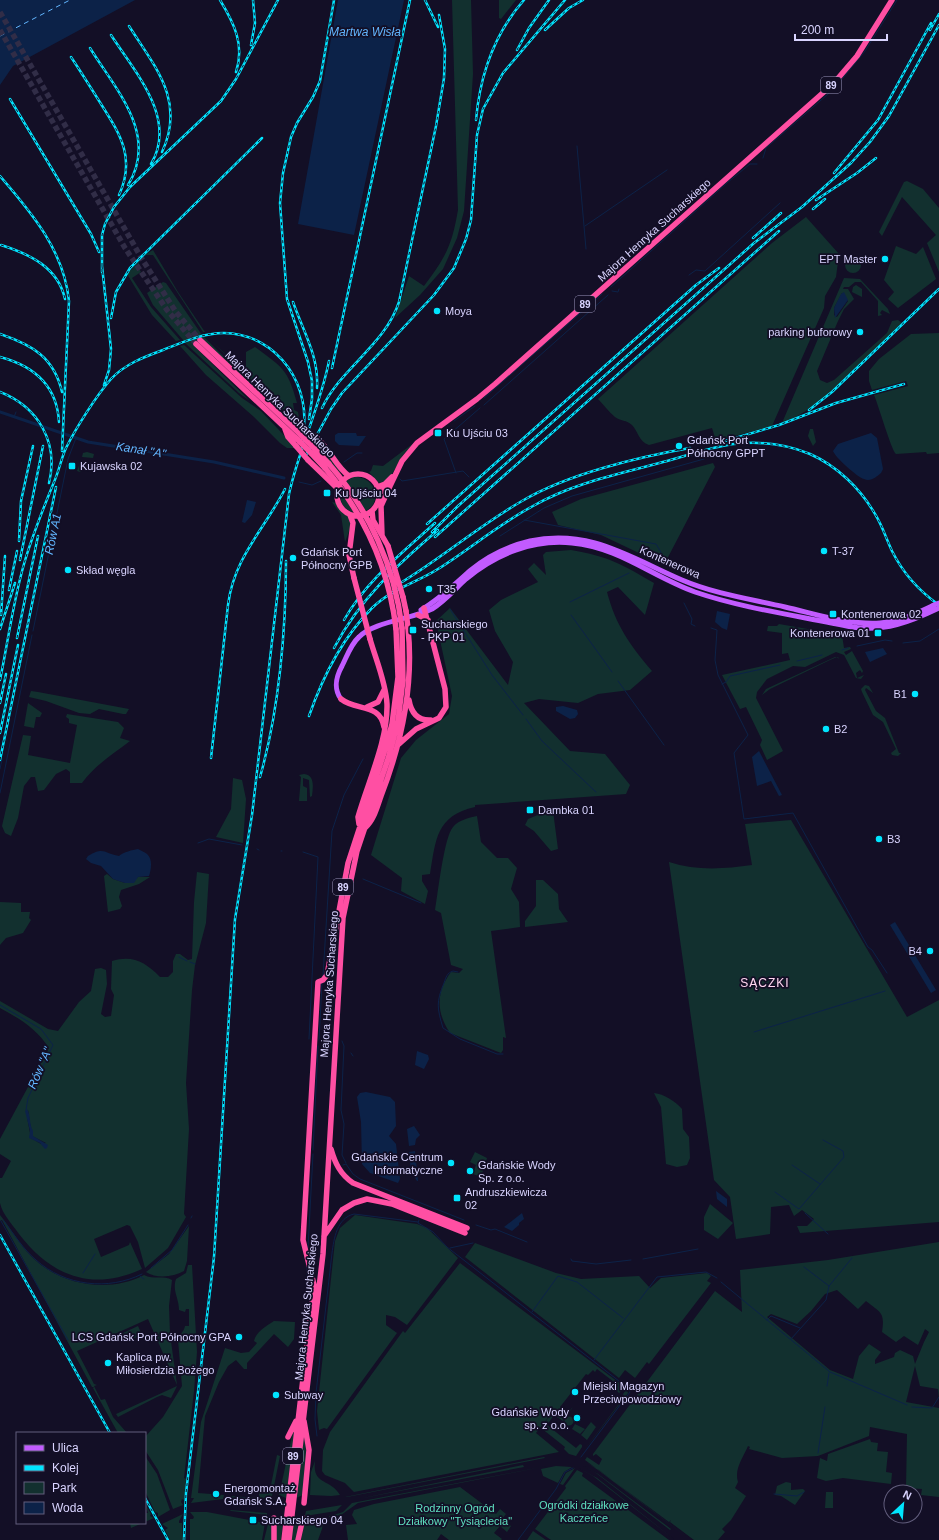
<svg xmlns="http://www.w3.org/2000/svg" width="939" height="1540" font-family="Helvetica,sans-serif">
<rect width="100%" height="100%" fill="#130f26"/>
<path fill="#12302f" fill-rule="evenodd" d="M452 0H471L473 74 464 211 457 238 443 269 420 295 395 318 409 276 424 286C446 257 452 245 458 210Z
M499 0H516L501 19 499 18Z
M907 181 923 189 939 208V272L927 243 936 235 902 197 882 236 879 232 904 182Z
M806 217 839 254 836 277 825 296 824 308 772 426 716 441 712 428 649 445C639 442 638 431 632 425 627 420 620 421 615 417 609 412 604 405 598 399L772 243Z
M896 246 916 254 923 247 936 279 898 308 888 299 894 292 884 280Z
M153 250 178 292 205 332H203L153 255H146C140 260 136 264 141 272L132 278 151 307 180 340 176 341 152 315 127 274 146 254Z
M845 265a8 8 0 1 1 16 0a8 8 0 1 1-16 0Z
M844 278 860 279 888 309 890 314 882 310 880 313 882 315 878 316V301L861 282H855L849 287H844L843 289H848L854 299 844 309 838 321 817 371 820 380 827 383 834 380 887 333 892 321 898 320 902 323C872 352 821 410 782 423ZM842 293 848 301 837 317 834 315V308Z
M163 282 166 283 202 335 184 341 153 305 147 293Z
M856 285 862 289V297L852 292 853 287Z
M939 333V453L927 454 926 452 896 454C892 452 878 404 874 395L908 386 906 381 872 390 869 381V371L879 359 911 334Z
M203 336 258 391 202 339 194 346 250 401 239 393 185 343Z
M208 338 246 373V352L255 347C282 367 288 369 297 403H293L294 410 298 412 300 424 267 400 249 377Z
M184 345 242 398 261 411 296 448H287L280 443 254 417 206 375 180 346Z
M810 429H813L816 442 813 446 808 436Z
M318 441 341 472 340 473 315 446Z
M415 442 403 455 388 481 379 483 369 472 371 471 373 465 383 466Z
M87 452 94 454 93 458 82 457 83 453Z
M82 462 86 464 87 468 80 472 77 471 80 463Z
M713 463 715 467 665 563H660L601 535 558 525 552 512 581 499Z
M354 477C374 476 384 500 366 511L346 481Z
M340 491 355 513C344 510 339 502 340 491Z
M332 502 336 503 340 510 349 517 351 526 345 542 341 515Z
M571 550C608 556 623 565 654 583L645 615 618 587 607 592C616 626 630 645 652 671L630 690 598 694 578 703 539 699 524 703 570 751 605 754 630 785 626 794 475 805V807C436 816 436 839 430 874L422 875V881L428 891 425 904 401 891 402 878 371 855 401 758 416 740 449 714 452 696 436 621 450 608 508 685 513 662 495 631 489 610 501 600 538 582 528 569 534 563 546 575 543 555 546 552Z
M779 624 842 635 844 648 850 647 851 649 844 652 846 655 852 651 863 671 862 673 860 670 856 673 857 678 864 675 861 679 856 678 844 655 836 652 805 667 793 666 767 679 757 692 756 698 783 751 767 760 760 745 762 740 746 707 740 709 722 675 790 660 788 653 782 654V633L767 631 768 626H777Z
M835 657H838L839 659 837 657 830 660 770 689 762 695 766 689Z
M865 685 869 686 873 693 866 688 865 690 876 711 885 718 899 753H901L898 756 892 755 891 753 896 749 883 722 873 715 862 692 861 689Z
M31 691 38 692 129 709 126 714H123L99 709 90 714 79 713 46 701 29 697Z
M28 703 42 713 40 717H36L34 728 24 726Z
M67 714 118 722 124 728 120 738 130 741C113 754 94 766 82 783H70V772L66 769 56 774 44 790 38 791 35 777H31L24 786 18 818 11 836 5 833 2 826 23 735 31 736 28 755 70 763 77 725 69 723V719L66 717Z
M304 774C315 775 313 787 312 796L310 797 309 780 303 778V786L307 788V801H299L301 777 299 775Z
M233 778 242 780 246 799 243 843 216 837 231 809Z
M553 811 558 849 551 851 534 831 525 825 528 819 545 812Z
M477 816 481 842 497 858H508L517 868 511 889 519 902 520 927 491 931 506 1038 503 1037V1050L501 1053 450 1033C436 1012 436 992 451 972L459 973 463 969 451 965 441 913 435 910C438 893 444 837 453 827 459 820 468 818 477 816Z
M791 820 907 1017 939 1000V1222L800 1233 797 1226H807L814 1219 802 1210 794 1216 789 1205 771 1207 770 1234 736 1239 730 1197 714 1180 669 862C696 871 724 869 752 865L745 824Z
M197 872 209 874 206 923 195 965 192 990 186 1083 189 1129 184 1214 186 1217 168 1248 145 1268 138 1242 130 1226 127 1225 94 1239 101 1257 129 1245 130 1242 142 1269C92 1292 51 1276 19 1234 13 1225 2 1214 0 1203 0 1195 0 1186 0 1178H2L11 1161 0 1154V1139L49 1048C36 1028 20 1019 0 1008V1001L48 1029 58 1031 79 1002 91 991 95 969 101 968 106 970 107 984 101 1014 105 1017 111 1016 114 995 111 989 112 961C133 955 145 962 160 977H168L173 972V961L176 954H180L188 960 192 959 194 902ZM28 1110 32 1136 46 1143 41 1144 31 1138 27 1117Z
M107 874 113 879 125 883 138 877H150L139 884 121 890 119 897 122 906 120 909 108 912 104 876Z
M536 880H543L558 894 559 909 568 922 525 927V921L536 906Z
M0 902 21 903V912H30L29 918 31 920 23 933 6 938 0 945Z
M654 1093C664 1094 675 1101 682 1109L683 1129 689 1137 690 1158 687 1165 677 1167 666 1164 661 1107Z
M475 1152 487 1158 481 1177 473 1174 476 1165 470 1162Z
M710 1204 733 1223 718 1239 704 1230V1217Z
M0 1215C10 1227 19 1244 31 1256 59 1285 108 1294 144 1275 153 1280 164 1275 172 1280L169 1306 170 1334 177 1385 148 1319 77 1351 94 1384 97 1385 94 1386 101 1400 105 1399 113 1417 127 1433H118L93 1388 94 1387H92L2 1220 0 1221Z
M355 1215 417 1224 427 1228 458 1258 407 1325 395 1317 386 1315V1325L397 1333 327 1429 324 1428 319 1430 317 1411 335 1241 340 1228Z
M189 1226 187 1261 184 1271C173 1277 157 1279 146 1272L169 1254Z
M939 1242V1398L938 1389 920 1386 915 1366 906 1402 939 1408V1497L921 1495 922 1489 906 1488 907 1434 870 1427 869 1436 818 1456 782 1458 749 1449 750 1447 748 1446C743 1458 734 1469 738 1482L735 1488 746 1496 731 1520 722 1529 725 1532 718 1540H694L670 1522 671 1520 669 1522 585 1460 587 1457 599 1465 602 1459 596 1454 593 1456V1454L715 1291 742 1312 740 1270 828 1260ZM837 1290 858 1309 866 1301C881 1313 885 1312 882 1332L896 1342 904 1336 918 1345 925 1329 929 1332 924 1342 915 1364 913 1356 900 1350 895 1353 894 1357 875 1364V1360L881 1352 869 1344 859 1356 853 1379 830 1370 767 1317 771 1314 797 1324 811 1311 825 1294Z
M475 1243 556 1273 581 1279 639 1276 650 1288 661 1278 707 1273 711 1276 707 1281 711 1283 649 1364 647 1362 635 1378 625 1370 619 1378 465 1257Z
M460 1263 626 1388 619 1393 615 1389 618 1385 597 1369 595 1372 593 1370 588 1375 586 1374 560 1407 567 1413 573 1407 563 1421 554 1415 547 1425 576 1448 580 1444 582 1445V1447L576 1456 569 1454 564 1449 565 1447 541 1428 554 1410 536 1433 559 1452 354 1492 345 1483 325 1475 322 1471 323 1450 330 1432 403 1331 405 1333Z
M188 1265H192L197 1352 194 1391 184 1478 186 1479 184 1500 182 1499 181 1502 183 1505 173 1509 158 1470 145 1450V1437L163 1417 182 1386 178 1340C179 1334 184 1332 185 1326H189V1309H186L185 1312 179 1310C179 1298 172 1291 176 1279L186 1273Z
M274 1321 295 1322 294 1339 288 1347 274 1334 247 1363V1369H244L236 1360 228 1366 219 1382 205 1416 198 1493 224 1495 223 1499 191 1503 194 1498H191L201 1422 225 1348 241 1353 249 1352 257 1343 254 1341C256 1332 266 1326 274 1321Z
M138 1326 142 1335 127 1341 123 1333Z
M177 1386 171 1398 162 1395 157 1397 118 1417 116 1414Z
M627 1389 628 1393 582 1453 624 1397 623 1394Z
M564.5 1421a4.5 4.5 0 1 1 9 0a4.5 4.5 0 1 1-9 0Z
M591 1422 596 1427 587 1440 581 1435Z
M575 1424 585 1429 580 1434 572 1429Z
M294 1427 295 1428 286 1498 279 1495Z
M305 1429 306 1453 303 1495 296 1498Z
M870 1439 871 1442 878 1443 877 1451 888 1452 886 1472 892 1473 891 1484 843 1478 826 1481 817 1478 820 1458 827 1461 828 1454Z
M277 1455 280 1456 272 1496 268 1498 230 1499V1496L259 1498V1492L270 1490Z
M145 1456 157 1474 170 1510 158 1517V1513L155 1512 145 1491Z
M544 1457 545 1458 347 1497H345Z
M315 1461C312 1486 330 1478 340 1495L331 1496 310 1495 311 1472Z
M586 1462 599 1470 691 1540 598 1470Z
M523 1465 524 1467 358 1499Z
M582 1465 598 1474 671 1529 670 1530 596 1473Z
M547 1466 358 1503 341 1515 327 1517 343 1512 352 1503Z
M556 1466 572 1467 564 1472 558 1483 543 1476 541 1469Z
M575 1468 563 1485 560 1484 566 1473Z
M579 1468 597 1478 675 1540 593 1476Z
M577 1470 583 1473 582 1476 669 1540H551L535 1529 566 1488 565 1486Z
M786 1482 791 1483V1490L803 1489 805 1491 795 1505 781 1496 775 1495 777 1486Z
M460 1487 496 1514 500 1509 506 1514 502 1519 511 1526 507 1532 500 1526 494 1533 502 1539 501 1540H449L441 1534 437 1540H348L346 1525 357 1524 352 1515 354 1510 374 1504Z
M826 1492H833V1508H825Z
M145 1503 151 1514 150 1516 154 1518 131 1528 130 1523H145V1513H148Z
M342 1505 336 1511 305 1516 306 1511Z
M230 1510 267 1513V1515L231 1511Z
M190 1512H207L265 1523 262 1540H190V1519H193L194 1517Z
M183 1514 179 1521V1523H182L183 1540H170L165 1530 168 1528 162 1524Z
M319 1517 322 1519 316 1523H305L310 1519Z
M321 1521H323L322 1529 318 1540H301L304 1525 317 1524Z
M283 1523 281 1540H276V1524Z
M268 1524H272V1540H264Z
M293 1524H300L296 1540H291Z
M533 1531 546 1540H527Z"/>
<path fill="#0c2248" d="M0 0H135L13 66 0 85Z
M338 0H404L354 235 298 224Z
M844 292 848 300 835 318 834 308 841 294Z
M338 433H356L357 436H366L359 446 339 445 335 441V435Z
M871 433 877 438 883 469 881 473C876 477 871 482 864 479 857 477 835 457 833 451L838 444Z
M247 500 256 502 252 515 245 523 242 522Z
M717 611 730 614 727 630 722 628 715 622Z
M883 648 887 654 870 662 865 652Z
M563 706 577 710 578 714 575 718 570 719 556 711V707Z
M759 751 782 795 779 796 771 781 757 786 752 757Z
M138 849C141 851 145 852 147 854 153 859 151 870 149 876L138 877 134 883H125L113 879 101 866 91 863 86 859 88 856C105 846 104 854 119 856 124 852 132 850 138 849Z
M895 922 936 990 931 993 890 925Z
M417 1051 428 1055 429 1059 424 1069 415 1065Z
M366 1092 390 1097 395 1102 396 1126 389 1136 396 1144 400 1179 398 1183 370 1173 362 1164 361 1122 357 1097 360 1093Z
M27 1109C31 1116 29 1124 33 1131V1136L48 1145 47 1148 45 1149 40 1143 29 1138 30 1131 25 1111Z
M414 1126 420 1135 416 1139 415 1145 409 1146 407 1129Z
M415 1151 418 1181H417L411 1171 409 1152Z
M716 1191 727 1199V1207L717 1199Z
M522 1213 524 1219 519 1223V1225L512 1231 504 1227Z"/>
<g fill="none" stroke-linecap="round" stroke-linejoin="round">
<path stroke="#0c2248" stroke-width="1" d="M838 84 865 51 897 0
M577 146 586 249
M763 158 766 148 835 88
M585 226 667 170
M689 275 696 270 705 271 780 203
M611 287 728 182 750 164H757
M612 291 618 292 619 289
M484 398 602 294
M484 405 608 295
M14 417 16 412
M454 421 475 406
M344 462 357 453H362
M456 473 444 439 480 408
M400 479 402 481 463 471 469 477
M299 482 312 485 321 481
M524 520 656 544 665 559
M500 536 544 508 572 496 704 459
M570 602 629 573
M684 603 692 619 691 624 695 626
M450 609 492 675 523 715
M571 615 612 672
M711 628 717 630 715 660 718 675 748 735 734 753 744 819 793 813 868 947 872 950 887 973
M33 631 68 459 76 438
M903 643 920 641 939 629
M857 646 885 640 892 641
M842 650 848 648
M797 661 822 655
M618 681 664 745
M722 684 726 682 730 676 780 665
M526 719 542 741 596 792
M0 769 2 759
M0 793 32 635
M198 843 209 839 242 845
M257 849 259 850
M281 851H282
M303 852 318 857 309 1039
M363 879 421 903
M179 957 187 961
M190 962 195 964
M458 972 453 971C447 973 446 977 444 983 436 1002 437 1008 443 1028L460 1039 497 1054H503
M323 976 332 831 344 795 363 759
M0 1005 41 1029 53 1045 28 1098 26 1110
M754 1032 885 991
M319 1040 322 983
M342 1041 344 1046 341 1110 344 1124 342 1155 346 1163
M351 1053 353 1056
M313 1150 318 1046
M343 1165 346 1164 353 1174 360 1179 464 1220
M792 1165 820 1184
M775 1192 799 1209 844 1157 843 1151 823 1140
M805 1213 828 1234
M191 1218 192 1216
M3 1220C14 1234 23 1249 36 1260 65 1286 108 1291 142 1274
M419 1220 418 1223 433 1232 447 1247 624 1385
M1 1221 68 1340
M476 1225 491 1230 495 1229 527 1242
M308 1248 313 1154
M450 1248 473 1243
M571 1259 572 1261 596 1264 631 1260
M643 1259 698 1249
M804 1267 829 1286
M151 1268 172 1250 188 1225
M83 1273 95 1254
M140 1276 144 1279
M721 1282 830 1372 907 1405
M305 1298 307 1267
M532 1312 558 1276 577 1282 623 1318
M767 1320 771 1316 800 1328
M791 1339 826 1300 829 1286 852 1258
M594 1360 657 1277 706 1272 717 1278
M827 1386 829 1373
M912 1407 932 1408 939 1397
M317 1436 315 1419 316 1393 332 1253C334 1238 337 1218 354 1214L418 1222
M818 1453 825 1407
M581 1457 630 1392 629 1389
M774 1494 797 1496 804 1492
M518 1540 556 1489 565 1472 573 1468"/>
<path stroke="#0c2248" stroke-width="3" d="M0 412 88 442 214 462 284 478"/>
<path stroke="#62b6ff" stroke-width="1" stroke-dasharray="5 4" stroke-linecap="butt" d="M0 36 70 0"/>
<path stroke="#312d47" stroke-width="5.5" stroke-dasharray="5.5 3" stroke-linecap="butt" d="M0 12 142 259 176 312 200 340
M0 30 125 248 167 310 196 344"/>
<path stroke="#c25bff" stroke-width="5" d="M421 610C440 599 455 584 471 570 488 556 509 546 530 541 589 528 631 558 682 580 715 594 750 599 785 607 816 614 848 625 880 623 899 622 917 613 934 605
M341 699C333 688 336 677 342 666 347 656 351 644 359 637 373 622 412 619 432 609 445 601 455 589 466 579 496 554 533 539 572 543 618 547 653 577 695 592 745 609 800 616 852 627 885 632 910 622 939 608"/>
<path stroke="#ff4fa3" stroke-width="5.5" d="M200 340 299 433
M196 344 297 439
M286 420 300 426
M285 429 288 437 296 446
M318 439C330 450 337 468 349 476
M314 448 329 464
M311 453 325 468
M308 460 338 489
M337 495a21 21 0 1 1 42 0a21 21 0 1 1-42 0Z
M377 487 385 484 392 477
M379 493 390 486 402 461 417 443 477 399 495 384 834 83 857 56 892 0
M372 511 373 520 388 546
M350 515 353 523 349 555 354 578
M382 535 381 506 390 486
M403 597 406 611
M418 615 428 620
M341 699C356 711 380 703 384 727
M409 700C411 712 417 721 431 720
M367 707 378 702 384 690
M399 744 416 729 439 718 446 707 445 689 424 608
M359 824 358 817C368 782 388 740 387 704 386 683 376 660 370 639
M365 828C374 820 377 807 381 796 402 742 414 686 408 628
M331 1149C335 1163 340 1174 353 1183L467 1228
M324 1236 342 1210 354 1203 367 1199 392 1204 465 1233
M288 1437 296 1421
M304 1503 309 1450 304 1421
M274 1518V1540
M284 1540 314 1285 303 1240 318 982 323 980 327 975 348 863 384 753 392 724 398 677 396 629
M289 1540 323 1254 343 918 357 851 389 756 398 721 403 680 402 628
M298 1540 303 1518"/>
<defs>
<path id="rail" d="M220 0C234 23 245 45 236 72
M425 0 438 27
M129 26C155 67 186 101 162 152
M545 30 569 8 583 0
M930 30 939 14
M111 35C135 72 178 119 151 164
M251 45 255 23 253 0
M90 48C116 90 159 135 128 185
M517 50 529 28 549 0
M71 57C81 72 91 88 101 104 120 134 136 158 119 195
M10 99 91 234 99 252
M476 120C480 75 494 34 524 0
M834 173 878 120 931 23
M0 176C32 213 64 251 69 301L62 451
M816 200 857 173 876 158
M813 209 825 199
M753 238 781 213
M1 245C29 254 58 267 65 299
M102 266 111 349 109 370 104 385
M102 272V235L105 224 114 207 130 187 221 101 236 79 278 0
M293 302C303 331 319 356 317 388
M111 318 116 292 130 268 262 138
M0 334C32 345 54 357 62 392
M0 357C34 366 57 386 59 422
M332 368 410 0
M0 392C38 407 59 442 49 483
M322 408C341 368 385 345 399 302L436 126 444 78 445 49 439 15
M809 410 832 392 939 289
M309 419 312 399V381L308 362 287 299 280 203 283 173 291 137 297 123 313 97 320 81 334 0
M725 441 779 425 836 403 904 384
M306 455 331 409 342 393 434 295 454 268 466 239 471 220 477 135 483 109 503 73 565 0
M427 524 696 285 719 268
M432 532 458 506 754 243 802 207 851 163 870 142 889 116 939 25
M435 537 779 231
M19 541 21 501 33 446
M20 560 43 446
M402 582C443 557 480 525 522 501 568 474 638 457 690 448
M9 590 17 551
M1 615 5 556
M344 620C367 580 402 553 435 523
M0 629 15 583
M17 638 38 536
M334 648C359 600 397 565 438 530
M0 680C8 642 13 602 24 564 32 536 43 509 54 482 59 471 61 459 66 448 76 428 96 396 111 379 125 364 144 357 163 350 183 342 203 333 224 333 279 334 314 388 302 439
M0 703 6 674
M309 716C323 676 342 638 372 608 391 589 416 583 438 569 470 549 499 524 533 506 573 483 619 474 663 462 690 455 718 444 746 443 768 442 790 446 810 454 837 466 860 488 875 514 882 525 886 538 892 551 903 573 919 591 939 605
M0 733 18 645
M211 758 228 605C234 557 264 530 285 489
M0 760 56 487
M260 777C279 711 286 630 286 561
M0 1235 110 1433
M145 1498 168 1540
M184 1540 186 1493 214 1257 235 919 252 815 289 494C299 448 320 407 329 361"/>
</defs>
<use href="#rail" stroke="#00e5ff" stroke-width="2.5"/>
<use href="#rail" stroke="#130f26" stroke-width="1" stroke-dasharray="3" stroke-linecap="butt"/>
<path stroke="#c25bff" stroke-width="5" d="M934 605 939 603"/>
<path stroke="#ff4fa3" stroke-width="5.5" d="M300 426 318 439
M299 433 314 448
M297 439 311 453
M296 446 308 460
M329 464C369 510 395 567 402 628
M325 468C364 514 389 569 396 629
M388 546 403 597
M354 578 370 639
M406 611 408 628"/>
</g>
<g fill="#00e5ff" stroke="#130f26" stroke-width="1.5">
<circle cx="885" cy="259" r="4"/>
<circle cx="437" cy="311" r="4"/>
<circle cx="860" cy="332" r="4"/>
<rect x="434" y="429" width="8" height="8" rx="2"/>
<circle cx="679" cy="446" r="4"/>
<rect x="68" y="462" width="8" height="8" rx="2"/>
<rect x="323" y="489" width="8" height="8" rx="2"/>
<circle cx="824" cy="551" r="4"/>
<circle cx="293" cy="558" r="4"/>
<circle cx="68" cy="570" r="4"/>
<circle cx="429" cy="589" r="4"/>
<rect x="829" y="610" width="8" height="8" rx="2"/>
<rect x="409" y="626" width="8" height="8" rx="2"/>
<rect x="874" y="629" width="8" height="8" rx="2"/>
<circle cx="915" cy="694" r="4"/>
<circle cx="826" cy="729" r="4"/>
<rect x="526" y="806" width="8" height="8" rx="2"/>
<circle cx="879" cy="839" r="4"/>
<circle cx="930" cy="951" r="4"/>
<circle cx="451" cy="1163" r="4"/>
<circle cx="470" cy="1171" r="4"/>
<rect x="453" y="1194" width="8" height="8" rx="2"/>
<circle cx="239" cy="1337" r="4"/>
<circle cx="108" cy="1363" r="4"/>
<circle cx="575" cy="1392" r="4"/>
<circle cx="276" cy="1395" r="4"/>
<circle cx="577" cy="1418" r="4"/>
<circle cx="216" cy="1494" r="4"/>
<rect x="249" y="1516" width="8" height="8" rx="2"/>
</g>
<g text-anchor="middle" stroke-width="3.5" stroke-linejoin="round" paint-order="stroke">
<g fill="#130f26" stroke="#9e99be" stroke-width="1">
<rect x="821" y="77" width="20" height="16" rx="3"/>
<rect x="575" y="296" width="20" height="16" rx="3"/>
<rect x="333" y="879" width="20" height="16" rx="3"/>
<rect x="283" y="1448" width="20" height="16" rx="3"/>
</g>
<g font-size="10" font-weight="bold" fill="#d9d4ff">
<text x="831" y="89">89</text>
<text x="585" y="308">89</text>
<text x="343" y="891">89</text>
<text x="293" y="1460">89</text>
</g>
<g font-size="11" fill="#d9d4ff" stroke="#130f26">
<text transform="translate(654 230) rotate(-42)" y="4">Majora Henryka Sucharskiego</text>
<text transform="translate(280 404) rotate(44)" y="4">Majora Henryka Sucharskiego</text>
<text transform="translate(670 562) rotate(24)" y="4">Kontenerowa</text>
<text transform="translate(329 984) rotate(-86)" y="4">Majora Henryka Sucharskiego</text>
<text transform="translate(306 1307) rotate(-84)" y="4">Majora Henryka Sucharskiego</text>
</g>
<g font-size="11" fill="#d9d4ff" stroke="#130f26" text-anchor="start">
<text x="877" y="263" text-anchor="end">EPT Master</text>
<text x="445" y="315">Moya</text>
<text x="852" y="336" text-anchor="end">parking buforowy</text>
<text x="446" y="437">Ku Ujściu 03</text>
<text x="687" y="444">Gdańsk Port<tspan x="687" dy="13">Północny GPPT</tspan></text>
<text x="80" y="470">Kujawska 02</text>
<text x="335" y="497">Ku Ujściu 04</text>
<text x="832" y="555">T-37</text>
<text x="301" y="556">Gdańsk Port<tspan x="301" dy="13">Północny GPB</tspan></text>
<text x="76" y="574">Skład węgla</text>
<text x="437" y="593">T35</text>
<text x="841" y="618">Kontenerowa 02</text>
<text x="421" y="628">Sucharskiego<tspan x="421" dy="13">- PKP 01</tspan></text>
<text x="870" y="637" text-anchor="end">Kontenerowa 01</text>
<text x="907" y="698" text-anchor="end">B1</text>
<text x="834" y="733">B2</text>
<text x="538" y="814">Dambka 01</text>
<text x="887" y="843">B3</text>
<text x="922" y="955" text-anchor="end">B4</text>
<text x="443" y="1161" text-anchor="end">Gdańskie Centrum<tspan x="443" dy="13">Informatyczne</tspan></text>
<text x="478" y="1169">Gdańskie Wody<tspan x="478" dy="13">Sp. z o.o.</tspan></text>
<text x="465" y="1196">Andruszkiewicza<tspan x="465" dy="13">02</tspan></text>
<text x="231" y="1341" text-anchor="end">LCS Gdańsk Port Północny GPA</text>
<text x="116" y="1361">Kaplica pw.<tspan x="116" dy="13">Miłosierdzia Bożego</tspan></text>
<text x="583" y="1390">Miejski Magazyn<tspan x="583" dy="13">Przeciwpowodziowy</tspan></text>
<text x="284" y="1399">Subway</text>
<text x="569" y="1416" text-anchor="end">Gdańskie Wody<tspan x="569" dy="13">sp. z o.o.</tspan></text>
<text x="224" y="1492">Energomontaż<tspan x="224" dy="13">Gdańsk S.A.</tspan></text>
<text x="261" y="1524">Sucharskiego 04</text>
</g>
<g font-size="11" fill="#5fe0c0" stroke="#130f26">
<text x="584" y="1509">Ogródki działkowe<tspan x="584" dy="13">Kaczeńce</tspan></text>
<text x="455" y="1512">Rodzinny Ogród<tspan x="455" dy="13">Działkowy "Tysiąclecia"</tspan></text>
</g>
<g font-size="12" font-style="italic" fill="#62b6ff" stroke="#130f26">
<text x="365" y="36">Martwa Wisła</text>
<text transform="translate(141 450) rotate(9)" y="4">Kanał "A"</text>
<text transform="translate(53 534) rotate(-78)" y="4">Rów A1</text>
<text transform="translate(40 1068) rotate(-67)" y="4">Rów "A"</text>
</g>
<g font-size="12" letter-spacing="1" fill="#ffd6f0" stroke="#130f26">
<text x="765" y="987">SĄCZKI</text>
</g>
</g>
<rect x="16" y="1432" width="130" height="92" fill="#130f26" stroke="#625e7d"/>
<rect x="24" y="1445" width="20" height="6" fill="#c25bff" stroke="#625e7d"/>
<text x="52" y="1452" font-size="12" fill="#d9d4ff">Ulica</text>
<rect x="24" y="1465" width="20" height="6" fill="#00e5ff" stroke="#625e7d"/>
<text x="52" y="1472" font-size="12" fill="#d9d4ff">Kolej</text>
<rect x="24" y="1482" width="20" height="12" fill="#12302f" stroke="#625e7d"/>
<text x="52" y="1492" font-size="12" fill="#d9d4ff">Park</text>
<rect x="24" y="1502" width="20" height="12" fill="#0c2248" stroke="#625e7d"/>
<text x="52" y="1512" font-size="12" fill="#d9d4ff">Woda</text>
<g transform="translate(903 1504) rotate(26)"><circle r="19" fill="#130f26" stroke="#625e7d"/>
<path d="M0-3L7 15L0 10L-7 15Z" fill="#00e5ff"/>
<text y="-6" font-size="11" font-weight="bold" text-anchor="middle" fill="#d9d4ff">N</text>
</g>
<path d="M795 34v6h92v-6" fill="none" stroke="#d9d4ff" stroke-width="2"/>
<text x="801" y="34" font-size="12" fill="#d9d4ff" stroke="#130f26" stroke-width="3" paint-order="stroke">200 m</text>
</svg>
